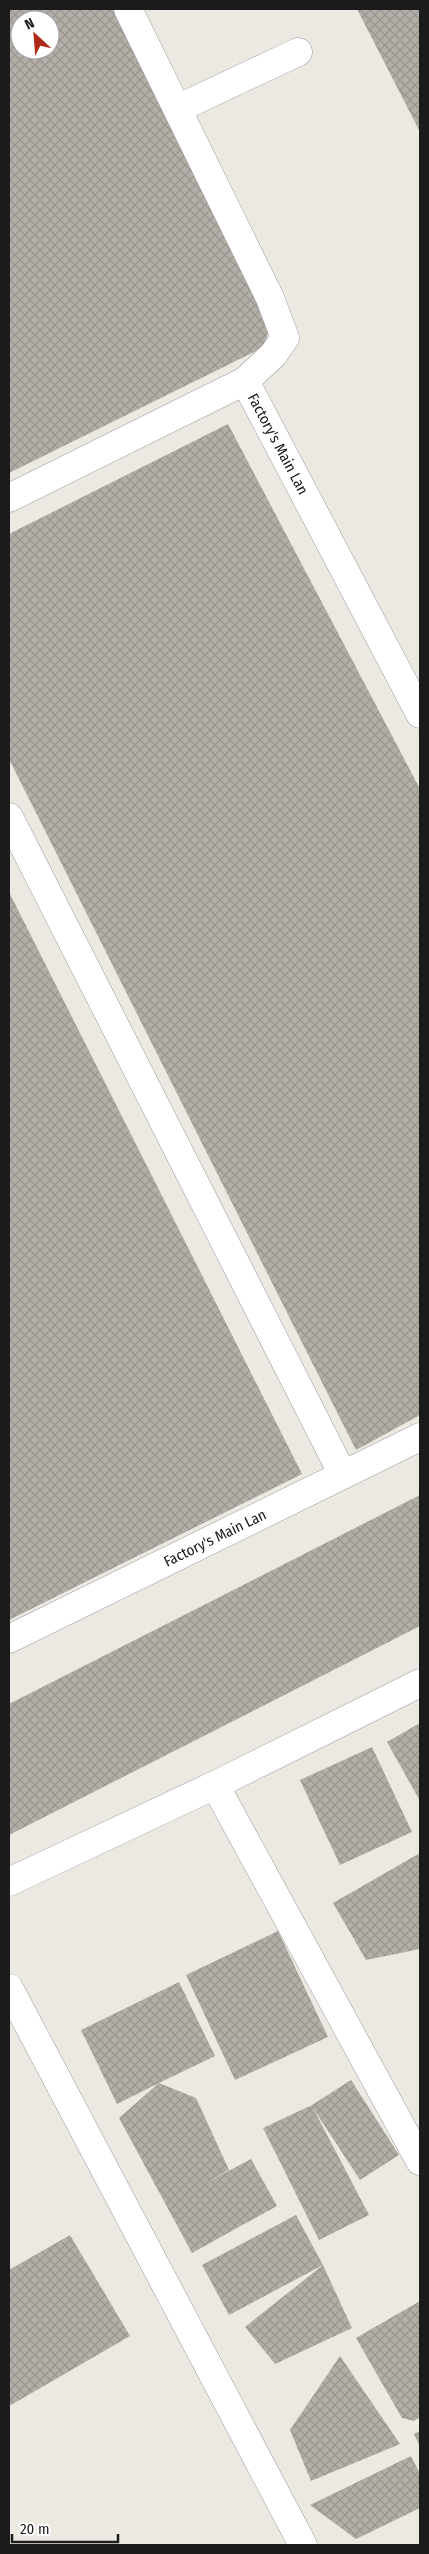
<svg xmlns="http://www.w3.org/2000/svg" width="429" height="2554" font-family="'Fira Sans Condensed',sans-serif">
<defs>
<pattern id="building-cross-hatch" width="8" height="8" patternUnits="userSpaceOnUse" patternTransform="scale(1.25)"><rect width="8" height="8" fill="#b4aea8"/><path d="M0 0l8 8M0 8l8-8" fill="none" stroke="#9a9590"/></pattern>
</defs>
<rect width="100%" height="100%" fill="#ebe9e1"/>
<path fill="url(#building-cross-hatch)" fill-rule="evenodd" d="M9 9H116L271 321 264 347 9 473ZM20 20H50V50H20Z
M357 9H420V132Z
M228 424 420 789V1415L356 1450 9 759V534Z
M9 892 302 1474 9 1620Z
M420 1495V1626L9 1835V1704Z
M420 1723V1801L387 1742Z
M372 1747 412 1832 340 1865 300 1780Z
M420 1853V1949L366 1960 333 1903Z
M278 1931 328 2037 235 2080 186 1975Z
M179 1982 215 2056 159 2083 196 2098 229 2170 202 2185 251 2159 277 2206 192 2253 119 2118 159 2083 117 2104 81 2030Z
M351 2080 399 2155 360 2180 313 2108 369 2215 319 2240 263 2128 312 2105Z
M296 2215 323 2265 229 2315 202 2265Z
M70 2235 130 2336 11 2405 9 2402V2270Z
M323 2265 352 2328 275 2364 245 2327Z
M420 2301V2417L414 2421 402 2418 356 2338Z
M340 2356 400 2444 311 2481 290 2430Z
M420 2431V2447L414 2434Z
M411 2456 420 2474V2508L356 2539 310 2505Z"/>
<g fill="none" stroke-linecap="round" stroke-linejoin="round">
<defs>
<path id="minor" d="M128 9 270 298 285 338 273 355 245 381
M177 109 298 52
M9 498 245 381 420 714
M9 817 343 1475
M9 1639 420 1437
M215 1785 420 2161
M9 1882 215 1785 420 1683
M9 1988 303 2545"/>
</defs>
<use href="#minor" stroke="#9c9c9c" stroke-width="29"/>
<use href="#minor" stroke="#fff" stroke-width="28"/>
</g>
<g text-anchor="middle" stroke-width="4" stroke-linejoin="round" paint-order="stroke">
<g font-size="15" fill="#1b1b1b" stroke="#fff">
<text transform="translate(278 444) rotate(62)" y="5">Factory's Main Lan</text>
<text transform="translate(215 1538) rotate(-26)" y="5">Factory's Main Lan</text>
</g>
</g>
<rect width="429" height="2554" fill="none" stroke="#1b1b1b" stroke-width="20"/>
<g transform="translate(35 35) rotate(334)"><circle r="24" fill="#ffffff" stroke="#a4a4a4"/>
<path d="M0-4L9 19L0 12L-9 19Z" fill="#ad2918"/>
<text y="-8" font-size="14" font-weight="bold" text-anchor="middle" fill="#1b1b1b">N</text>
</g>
<path d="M12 2534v8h106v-8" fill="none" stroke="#1b1b1b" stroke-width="2.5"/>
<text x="20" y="2534" font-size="15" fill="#1b1b1b" stroke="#ffffff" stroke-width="4" paint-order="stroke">20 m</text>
</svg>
